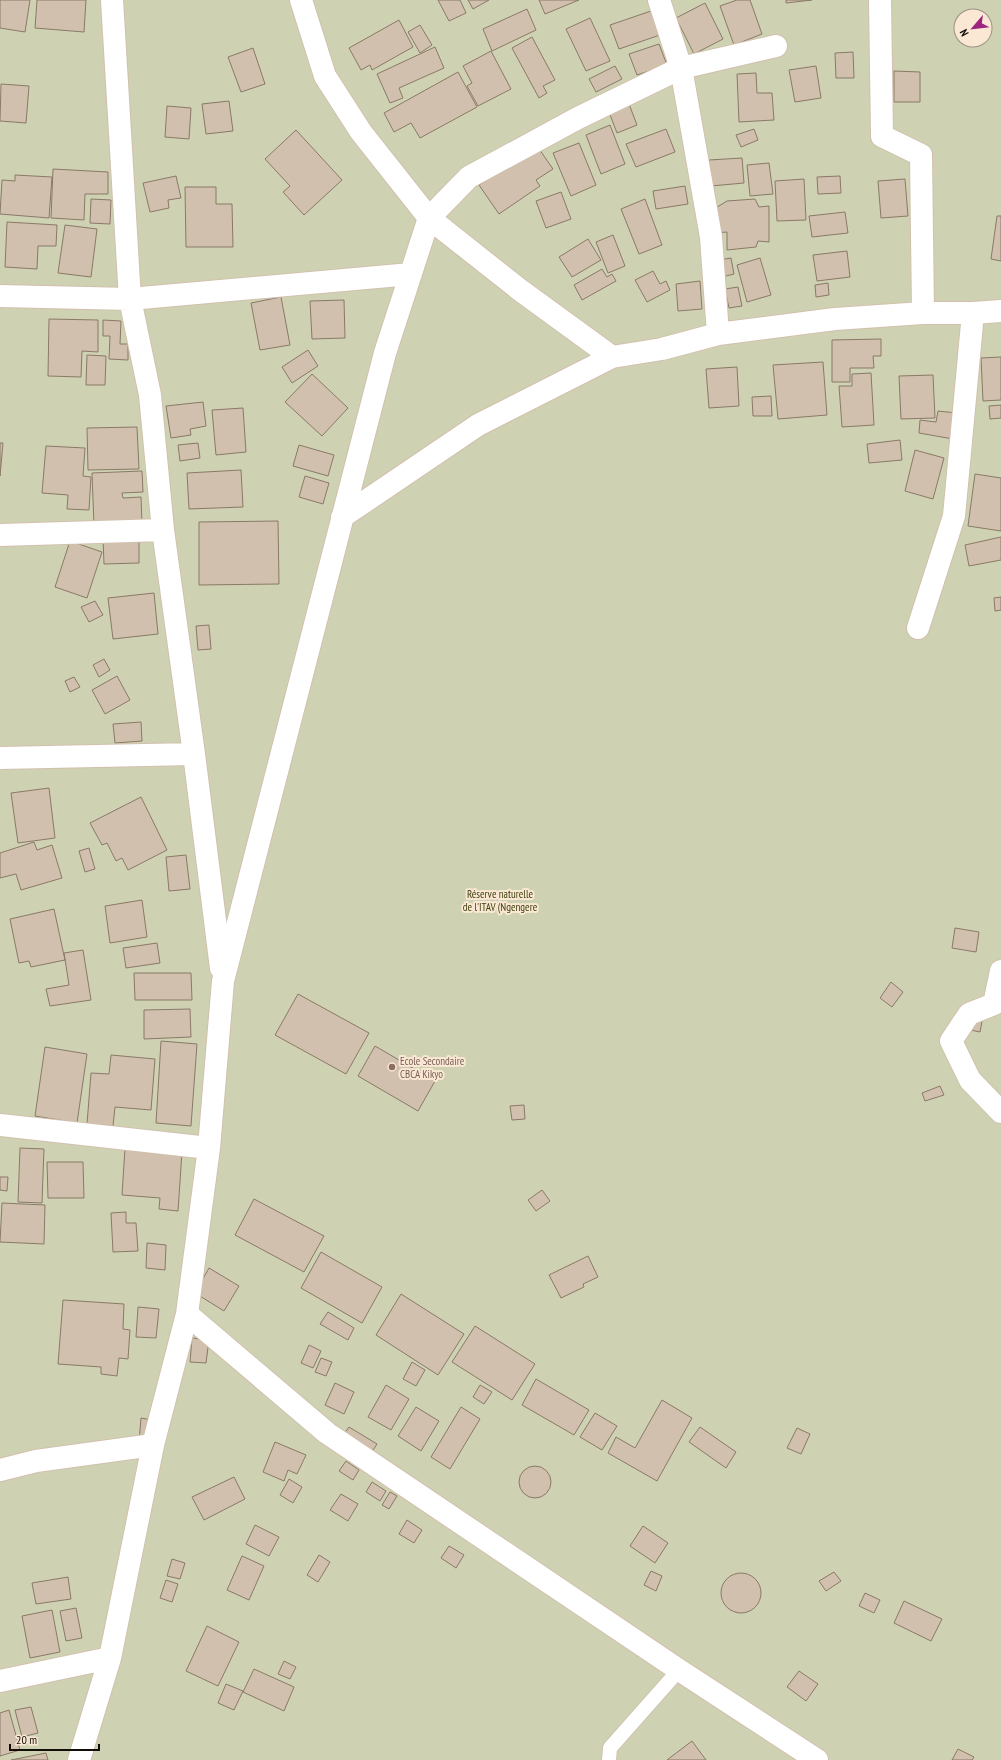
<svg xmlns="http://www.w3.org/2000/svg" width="1001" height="1760" font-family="'PT Sans Narrow',sans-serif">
<rect width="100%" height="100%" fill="#fae8d5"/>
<path fill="#ced2b2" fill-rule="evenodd" d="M0 0H1001V1760H0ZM961 16H985V40H961Z"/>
<path fill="#d1c0ad" stroke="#8a7968" d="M0 0H30L25 32 0 28Z
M37 0H86L84 32 35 28Z
M438 0H460L466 13 449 21Z
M468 0H489L473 9Z
M539 0H579L545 14Z
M737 0H750L762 34 734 45 720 6Z
M786 0H812L786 3Z
M705 3 723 39 694 54 676 18Z
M527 9 536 30 492 51 483 29Z
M651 11 660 35 619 49 610 25Z
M590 18 610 61 586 71 566 29Z
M399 20 413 47 372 70 370 65 361 70 349 48Z
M420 25 432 45 420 53 408 32Z
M532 37 555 80 543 86 547 93 539 98 512 48Z
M659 44 667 65 637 75 629 54Z
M435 47 444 68 399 88 403 98 390 103 377 74Z
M253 48 265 84 241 92 228 57Z
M491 51 511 89 478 106 467 86 472 83 463 66Z
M853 52 854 78H836L835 53Z
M615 66 622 79 596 92 589 79Z
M816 66 821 98 795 102 789 70Z
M894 71 920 72V102H894Z
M458 72 477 107 420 138 411 123 394 132 384 113Z
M756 73 757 93H772L774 120 739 122 737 74Z
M1 84 29 86 26 123 0 121Z
M229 101 233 131 206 134 202 104Z
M629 104 637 125 617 133 609 112Z
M167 106 191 108 189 139 165 137Z
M610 125 625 164 601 174 586 135Z
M666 129 675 152 636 167 626 144Z
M754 129 758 140 741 147 736 135Z
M296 130 342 180 304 215 283 192 290 186 265 159Z
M579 143 596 185 571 196 553 153Z
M537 146 553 169 536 180 540 186 499 214 479 185Z
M742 158 744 183 711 186 709 160Z
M769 163 773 194 750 196 747 165Z
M53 169 108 172V194H85L84 220 51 218Z
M15 175 52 177 49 218 0 214 2 180 15 181Z
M176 176 181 198 168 200 169 208 150 212 143 183Z
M840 176 841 193 818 194 817 177Z
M804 179 806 220 777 221 775 181Z
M905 179 908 216 881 218 878 181Z
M685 186 688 204 656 209 653 191Z
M185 187H216V204H232L233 247H186Z
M561 192 571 219 546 228 536 201Z
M91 199 111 200 110 224 90 223Z
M645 199 662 245 639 254 621 209Z
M755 199 759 207 769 206V242L758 241 756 247 727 250V232L714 233V209L727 201Z
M845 212 848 233 812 237 809 216Z
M997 216H1001V261L991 259Z
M7 222 57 225 56 246H38L37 269 5 267Z
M65 225 97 229 91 277 58 273Z
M613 235 625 266 608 273 596 242Z
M588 239 601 260 572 277 559 257Z
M847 251 850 277 817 281 813 255Z
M731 258 734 274 722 277 719 260Z
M760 258 771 295 747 302 737 265Z
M602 269 607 277 612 274 616 281 582 300 574 285Z
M653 271 660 284 666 281 670 290 647 302 635 280Z
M700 281 702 309 678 311 676 284Z
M828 283 829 295 816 297 815 285Z
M738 287 742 306 729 308 725 289Z
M281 297 290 345 260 350 251 303Z
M344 300 345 338 312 339 310 301Z
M49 319 98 320V352L82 351 81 377 48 376Z
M103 320 121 321 120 344H128V360L109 359 110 336H103Z
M881 339V356H873L874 368H850V382H832V340Z
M308 350 318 366 292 383 282 367Z
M87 355 106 356 105 385H86Z
M1001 357V400L983 401 981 358Z
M823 362 827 415 778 419 773 365Z
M737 367 739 406 709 408 706 369Z
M871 373 874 425 842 427 839 386H852V374Z
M312 374 348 408 322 436 285 402Z
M933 375 935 418 901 419 899 376Z
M771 396 772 416H753L752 397Z
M203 402 206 426 190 429 191 435 171 438 166 406Z
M1001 405V418L990 419 989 406Z
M243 408 246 452 216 455 212 410Z
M938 411 957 413 953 439 919 433 920 420 936 422Z
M137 427 139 469 88 470 87 428Z
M900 440 902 460 869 463 867 444Z
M0 443H3L0 476Z
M198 443 200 458 180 461 178 445Z
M299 445 334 455 328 476 293 466Z
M46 446 85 448 83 476 91 477 89 510 67 509 68 495 42 493Z
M915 450 944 458 933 499 905 491Z
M241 470 243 507 189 509 187 473Z
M142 471 143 492 122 493 123 498 141 497 142 524 94 526 92 473Z
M975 474 1001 478V531L968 526Z
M305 476 329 483 323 504 299 497Z
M278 521 279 584 199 585V522Z
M1001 537V560L969 566 965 545Z
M103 539H139V563L104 564Z
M70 541 102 552 87 598 55 587Z
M154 593 158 634 113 639 108 598Z
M1001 597V610L995 611 994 598Z
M95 601 103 615 89 622 81 607Z
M209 625 211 649 198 650 196 626Z
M104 659 110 670 99 677 93 665Z
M117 676 130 700 105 714 92 690Z
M74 677 80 687 70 692 65 681Z
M141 722 142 741 115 743 113 724Z
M49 788 55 838 18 843 11 793Z
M141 797 167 850 128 870 122 858 116 861 107 843 102 845 90 823Z
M34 842 37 850 52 845 62 878 21 890 16 874 0 878V853Z
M89 848 95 869 85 872 79 851Z
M186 855 190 889 169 891 166 857Z
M142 900 147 937 110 943 105 906Z
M54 909 65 960 31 967 29 961 19 963 10 919Z
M955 928 979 932 976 952 952 948Z
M157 943 160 963 126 968 123 948Z
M83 950 91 1000 50 1006 46 989 69 985 64 953Z
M134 973H191L192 1000H135Z
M891 982 903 992 892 1007 880 998Z
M298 994 369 1033 346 1074 275 1035Z
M190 1009 191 1037 144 1039V1010Z
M984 1011 980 1032 961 1028Z
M161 1041 197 1044 191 1126 156 1123Z
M375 1046 435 1081 418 1111 358 1076Z
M45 1047 87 1054 77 1123 35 1116Z
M111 1055 155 1059 151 1110 115 1107 113 1126 87 1124 91 1073 109 1074Z
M940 1086 944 1095 925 1101 922 1093Z
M524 1105 525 1119 512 1120 510 1106Z
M20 1148 44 1149 42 1203 18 1202Z
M125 1148 182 1152 178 1211 159 1209 160 1198 122 1195Z
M47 1162H83L84 1198H48Z
M0 1177H8L7 1191 0 1190Z
M542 1190 550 1201 536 1211 528 1200Z
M254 1199 324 1236 304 1272 235 1235Z
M2 1203 45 1205 44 1244 0 1242Z
M126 1212V1223H136L138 1251 113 1252 111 1213Z
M147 1243 166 1245 165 1270 146 1268Z
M321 1252 382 1287 362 1323 301 1288Z
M588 1256 598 1277 583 1284 584 1287 561 1298 549 1275Z
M209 1268 239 1286 224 1311 195 1293Z
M401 1294 464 1334 438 1375 376 1335Z
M63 1300 124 1304 123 1329 130 1330 128 1359 119 1358 117 1376 101 1374V1367L58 1364Z
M138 1307 159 1309 156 1338 136 1337Z
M328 1312 354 1328 348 1340 320 1324Z
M475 1326 535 1364 512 1400 452 1362Z
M192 1338 209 1340 206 1363 190 1362Z
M309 1345 321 1351 313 1368 301 1363Z
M321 1358 332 1362 326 1376 315 1372Z
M412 1362 425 1370 416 1386 403 1379Z
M536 1379 589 1410 574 1435 522 1405Z
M335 1383 354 1392 344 1414 325 1405Z
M386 1385 409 1399 391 1430 368 1417Z
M480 1385 492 1392 484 1404 473 1397Z
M662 1400 692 1418 657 1481 608 1453 616 1437 635 1448Z
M416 1407 439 1421 421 1451 398 1436Z
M461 1407 480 1419 450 1469 431 1457Z
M595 1413 617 1426 602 1450 580 1437Z
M141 1418 152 1420 149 1444 139 1442Z
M349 1427 377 1444 368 1458 340 1440Z
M700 1427 736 1452 726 1468 689 1442Z
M797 1428 810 1434 801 1454 787 1448Z
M275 1442 306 1455 297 1474 288 1470 284 1481 263 1472Z
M346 1461 359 1470 353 1480 339 1471Z
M519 1482a16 16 0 1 1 32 0a16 16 0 1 1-32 0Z
M234 1477 245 1499 204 1520 192 1497Z
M289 1479 302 1487 293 1503 280 1495Z
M372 1482 386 1491 380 1501 366 1492Z
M390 1492 397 1496 389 1509 382 1505Z
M341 1494 358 1504 348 1521 330 1510Z
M407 1520 422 1530 414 1543 399 1534Z
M255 1525 279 1537 269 1556 246 1544Z
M643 1526 668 1543 655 1563 630 1546Z
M449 1546 464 1555 456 1568 441 1558Z
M319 1555 330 1562 318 1582 307 1575Z
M242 1556 264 1566 249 1600 227 1590Z
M172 1559 185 1563 180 1579 167 1576Z
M651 1571 662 1576 656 1591 644 1585Z
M834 1572 841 1581 826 1591 819 1581Z
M721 1593a20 20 0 1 1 40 0a20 20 0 1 1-40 0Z
M68 1577 71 1599 36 1604 32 1583Z
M166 1580 178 1584 172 1602 160 1598Z
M865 1593 880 1600 874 1613 859 1606Z
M904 1601 942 1619 931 1641 894 1623Z
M76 1608 82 1638 66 1641 60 1611Z
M52 1610 60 1652 30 1658 22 1616Z
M207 1626 239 1642 218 1686 186 1671Z
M284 1661 296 1667 290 1679 278 1674Z
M254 1669 294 1687 284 1711 243 1692Z
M799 1671 818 1684 806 1701 787 1687Z
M226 1684 243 1691 234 1710 218 1703Z
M31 1707 38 1733 22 1737 15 1710Z
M9 1710 20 1750 0 1756V1713Z
M692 1741 706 1760H667Z
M958 1749 974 1757 972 1760H952Z
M46 1753 48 1760H11Z"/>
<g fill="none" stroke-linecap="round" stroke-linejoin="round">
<defs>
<path id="lane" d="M609 1760 610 1748 679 1670"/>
<path id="street" d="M112 0 130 299 150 395 163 530 194 754 221 968
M301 0 325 76 361 132 429 218 520 290 612 357
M659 0 681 68 711 237 718 334
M880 0 882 136 921 155 923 313
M0 296 130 299 411 274
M342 517 478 425 612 357 662 349 718 334 835 319 923 313H973L1001 311
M0 535 163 530
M918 628 954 516 973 313
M0 758 194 754
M1001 971 994 1004 969 1014 951 1041 970 1080 1001 1112
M0 1125 209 1148
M187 1314 327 1433 679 1670 817 1760
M0 1470 36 1461 153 1445
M0 1681 110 1658
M79 1760 110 1658 153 1445 187 1314 209 1148 223 981 385 353 429 218 469 177 578 118 681 68 776 46"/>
</defs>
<use href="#lane" stroke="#d2c0ae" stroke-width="16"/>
<use href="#street" stroke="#d2c0ae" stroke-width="24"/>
<use href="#lane" stroke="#fff" stroke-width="14"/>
<use href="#street" stroke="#fff" stroke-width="22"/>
</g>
<circle fill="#8d6e63" stroke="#fae8d5" stroke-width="1.5" cx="392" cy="1067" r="4"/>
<g text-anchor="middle" stroke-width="4" stroke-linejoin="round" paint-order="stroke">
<g font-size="11" fill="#3d400b" stroke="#fae8d5">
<text x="500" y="898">Réserve naturelle<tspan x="500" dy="13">de l'ITAV (Ngengere</tspan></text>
</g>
<g font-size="11" fill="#785e54" stroke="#fae8d5" text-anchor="start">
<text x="400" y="1065">Ecole Secondaire<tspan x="400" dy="13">CBCA Kikyo</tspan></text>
</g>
</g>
<g transform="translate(973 28) rotate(242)"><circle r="19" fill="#fae8d5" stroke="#9e9083"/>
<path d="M0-3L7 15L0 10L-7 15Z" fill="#9e257d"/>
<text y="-6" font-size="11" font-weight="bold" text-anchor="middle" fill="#130d07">N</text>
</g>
<path d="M10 1744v6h89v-6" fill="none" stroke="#130d07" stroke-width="2"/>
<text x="16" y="1744" font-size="12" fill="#130d07" stroke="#fae8d5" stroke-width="3" paint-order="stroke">20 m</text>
</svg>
